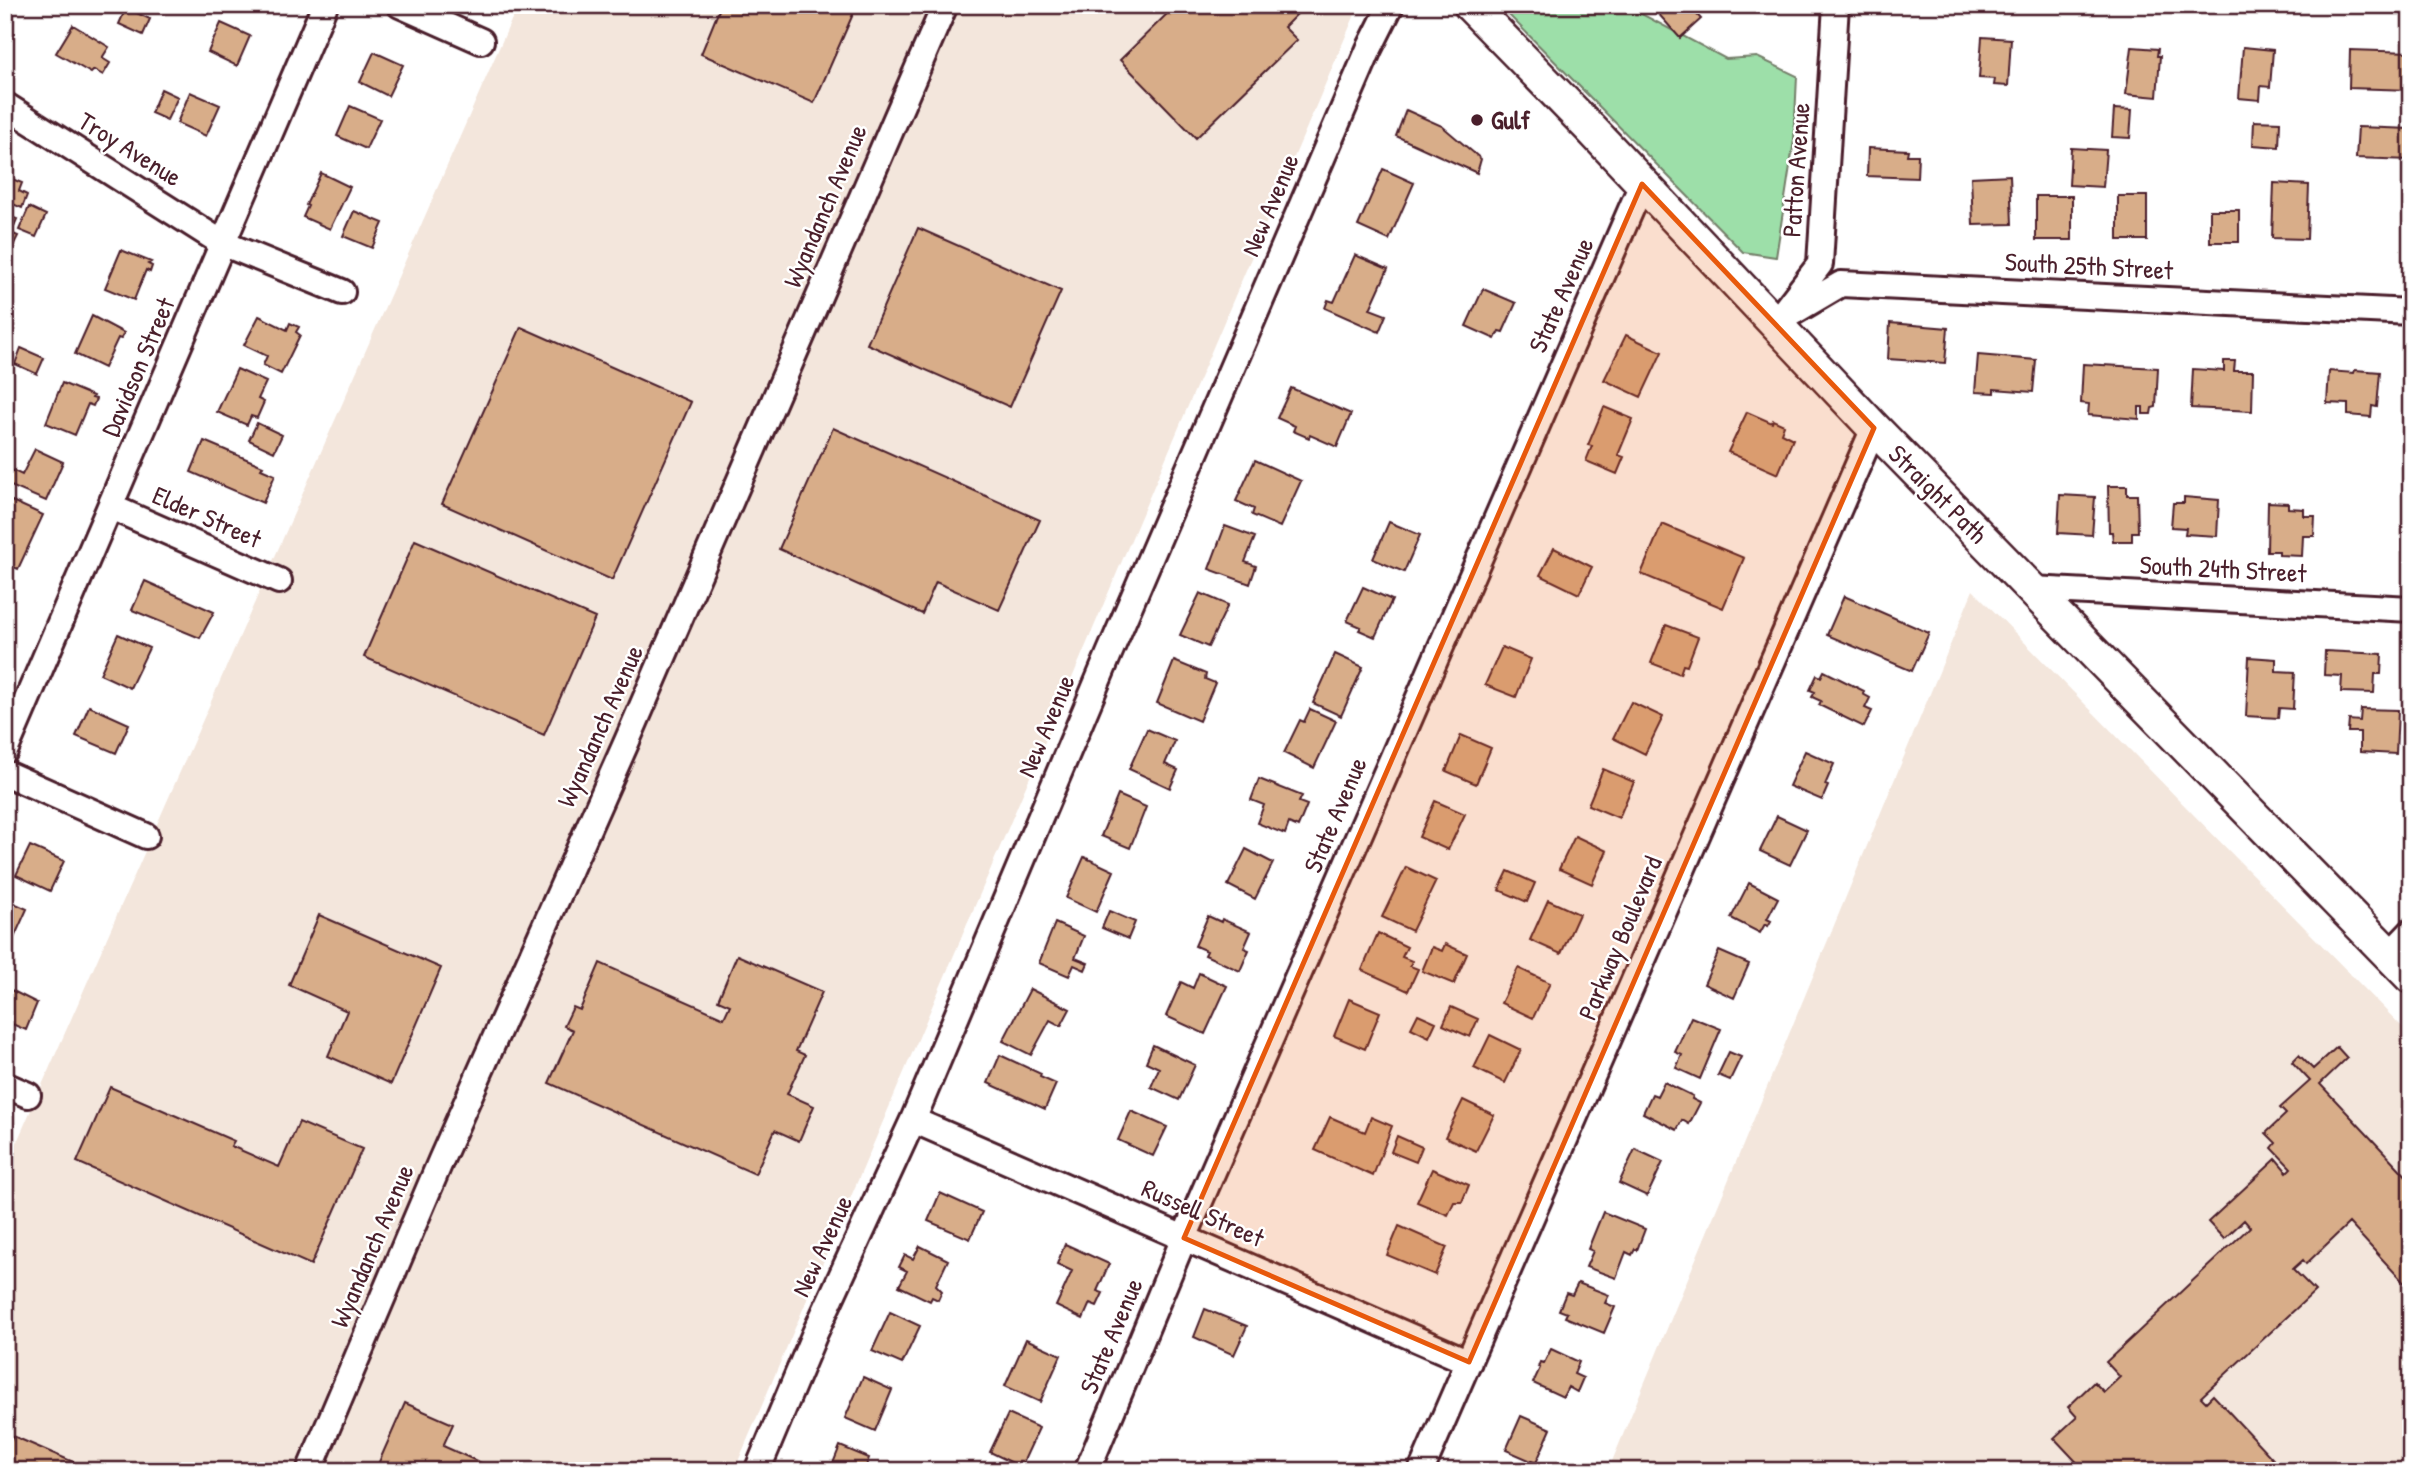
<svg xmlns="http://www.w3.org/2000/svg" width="2416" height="1476" font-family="'Patrick Hand',sans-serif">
<rect width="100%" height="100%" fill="#fff"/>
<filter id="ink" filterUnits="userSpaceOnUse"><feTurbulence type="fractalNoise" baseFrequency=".0143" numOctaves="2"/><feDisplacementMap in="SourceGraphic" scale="14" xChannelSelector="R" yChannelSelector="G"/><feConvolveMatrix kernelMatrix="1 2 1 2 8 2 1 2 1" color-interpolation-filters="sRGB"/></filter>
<g filter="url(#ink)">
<path fill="#f3e6dc" d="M518 5H1359L734 1471H5V1169Z
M1973 590 2411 1036V1471H1608Z"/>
<path fill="#9ddfa9" stroke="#747f6a" stroke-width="2" d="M1499 5H1635L1632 9 1726 59 1757 57 1797 76 1794 140 1776 257 1743 252Z"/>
<path fill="#d8ad89" stroke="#4a1f2b" stroke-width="2" d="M857 5 814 103 701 54 721 5Z
M1176 5H1306L1284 27 1297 40 1196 138 1120 60Z
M1660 5H1688L1701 19 1680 38 1655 10Z
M126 8 150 19 143 35 119 24Z
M221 23 250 36 237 66 208 52Z
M73 25 109 47 102 58 110 63 103 75 94 70 91 73 56 53Z
M1982 37 2011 39 2008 86 1994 85 1995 79 1979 78Z
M2132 47 2158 49 2157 56H2160L2157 97 2126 94Z
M2243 47 2273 50 2270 87 2261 86 2260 100 2239 98Z
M2350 50 2411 52V90L2349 88Z
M374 52 403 65 388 96 360 82Z
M161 89 178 97 167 120 151 113Z
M190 92 220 105 206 136 177 123Z
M350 106 380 119 366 149 337 136Z
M2114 109 2132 110 2130 138 2112 137Z
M1406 110 1442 126 1481 159 1477 173 1396 136Z
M2254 121 2280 122 2279 147 2253 145Z
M2358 127 2411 129V160L2356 158Z
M1868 148 1908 150 1907 155H1918L1917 178 1867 176Z
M2071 148 2106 150 2103 187 2069 185Z
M1383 169 1414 183 1389 240 1358 226Z
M321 173 350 187 330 229 303 217 308 206 306 205Z
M2010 175 2012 224 1973 225 1971 177Z
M5 176 22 183 19 191 27 195 22 208 13 204 8 216 17 219 11 233 18 236 14 244 5 240Z
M2274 183 2309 185 2307 239 2272 238Z
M2036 196H2072V240H2036Z
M2118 196H2147V240H2118Z
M29 207 46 215 36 237 19 230Z
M2210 210H2239V242H2210Z
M354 211 383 223 372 248 343 236Z
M918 228 1061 291 1010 407 867 344Z
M121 250 151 262 148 264 152 266 150 272 146 270 134 300 105 288Z
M1355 255 1388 269 1370 309 1386 315 1379 332 1325 308 1328 300 1334 302Z
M1483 289 1516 303 1503 332 1499 331 1495 339 1466 326Z
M92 316 124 333 121 339 118 338 104 368 75 354Z
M259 316 287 330 290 323 299 327 296 332 300 335 281 374 263 365 267 356 244 345Z
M1890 323 1948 328 1945 363 1888 359Z
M521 327 691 402 612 580 442 504Z
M1626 335 1662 352 1641 397 1604 380Z
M21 348 44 358 37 374 15 364Z
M1978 355 2036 360 2033 392 1994 389V393L1975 392Z
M2224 361H2235L2234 371H2253L2252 411 2191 408 2193 369 2224 371Z
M2083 364 2158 368 2156 407 2152 408 2151 414H2143V407H2139V419L2088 415 2089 404 2081 403Z
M237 369 266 382 258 399 264 402 257 418 251 416 247 425 217 412Z
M2355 370 2380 372 2377 407 2372 406 2371 417 2348 415V404L2327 403 2329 371 2354 373Z
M62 383 93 396 92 398 96 399 93 406 88 404 75 435 46 423Z
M1291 388 1351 414 1337 447 1310 435 1309 438 1293 431 1295 426 1277 418Z
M1604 407 1633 419 1618 455 1624 457 1617 474 1586 461 1592 446 1588 445Z
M1747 412 1772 423 1773 420 1784 425 1781 433 1793 439 1778 474 1728 452Z
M257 423 282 435 274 452 249 440Z
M833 428 1040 520 999 610 936 582 922 614 779 549Z
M204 441 263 466 261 469 275 475 263 503 191 472Z
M35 449 63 462 46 501 6 484 12 470 22 475Z
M1255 460 1301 481 1280 527 1252 515 1254 509 1236 501Z
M2108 486H2127V495H2137L2138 532H2132V541H2113L2112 532H2109Z
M2060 495 2095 497 2092 535 2058 533Z
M2184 497 2219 500 2217 536 2185 534 2186 528 2171 527 2173 503H2184Z
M12 501 43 515 18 569 5 563V516Z
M2268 502 2288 503V508L2304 509V516H2315L2314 536H2303L2302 556 2279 555V551H2267Z
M1389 522 1420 535 1404 572 1373 559Z
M1662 524 1744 558 1723 608 1641 574Z
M1225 526 1255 537 1245 562 1256 566 1250 584 1209 569Z
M415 540 595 618 544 735 364 657Z
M1554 548 1592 567 1579 594 1540 575Z
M145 581 214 612 200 638 132 610Z
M1363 587 1392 600 1375 637 1359 630 1361 627 1347 621Z
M1200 593 1228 605 1208 647 1180 635Z
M1844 596 1929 633 1912 671 1827 635Z
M1666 625 1698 637 1687 666 1683 665 1680 674 1651 663Z
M118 634 149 648 130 688 100 674Z
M1502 647 1531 659 1516 697 1485 685Z
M2325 651 2382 654 2381 674H2375L2374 693 2341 692 2342 676 2324 675Z
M1335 654 1363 667 1341 716 1313 703Z
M2249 657 2276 659V671L2295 672 2293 709 2279 708 2278 718 2246 716Z
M1174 661 1206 674 1205 679 1215 683 1199 721 1157 703Z
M1824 671 1864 691 1863 694 1870 698 1865 708 1872 711 1864 727 1819 705 1821 701 1812 697 1815 692 1810 690 1817 675 1821 677Z
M1631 702 1663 717 1645 754 1613 738Z
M89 706 129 724 116 753 76 736Z
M1310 709 1336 721 1314 768 1284 753 1300 720 1304 722Z
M2361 709 2398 710 2396 754 2360 752V732H2348L2349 720 2360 721Z
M1147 729 1175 741 1165 764 1178 770 1170 788 1129 769Z
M1461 735 1491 748 1476 784 1446 771Z
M1805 751 1834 764 1825 785 1828 786 1822 800 1789 786Z
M1603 769 1634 782 1619 818 1588 805Z
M1259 779 1302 796 1299 802 1307 805 1298 827 1289 823 1285 834 1257 823 1264 805 1251 800Z
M1118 795 1146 807 1130 848 1101 836Z
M1435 801 1465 814 1448 850 1419 837Z
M1777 816 1807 830 1790 865 1760 851Z
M1575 836 1607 851 1592 884 1559 869Z
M30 846 64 861 50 891 16 875Z
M1246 849 1273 863 1255 899 1228 885Z
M1084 857 1114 871 1096 912 1066 898Z
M1406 867 1436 881 1412 931 1382 917Z
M1508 871 1535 883 1527 902 1499 890Z
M1749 883 1778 898 1767 919 1771 921 1768 926 1765 924 1760 933 1731 918Z
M5 899 27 909 9 949 5 948Z
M1548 900 1579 914 1561 954 1530 940Z
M1109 911 1135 922 1128 939 1102 928Z
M319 915 441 968 391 1084 328 1056 347 1011 289 985Z
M1208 916 1221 922 1222 919 1251 932 1244 948 1249 950 1240 971 1205 955 1207 951 1195 946Z
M1055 923 1084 936 1075 958 1088 963 1085 970 1074 965 1069 976 1039 963Z
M1378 933 1407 947 1402 957 1412 961 1410 966 1418 969 1408 991 1362 970Z
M1445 944 1467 954 1454 984 1422 971 1432 947 1442 951Z
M1719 951 1749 964 1734 998 1704 984Z
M737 955 822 992 796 1051 805 1055 787 1094 814 1106 799 1141 775 1130 755 1174 549 1083 573 1030 564 1026 573 1007 580 1010 600 963 724 1018 730 1005 718 1000Z
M1518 968 1550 983 1533 1018 1501 1003Z
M1199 973 1227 986 1205 1034 1166 1016 1181 982 1193 988Z
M5 987 37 1003 26 1030 5 1021Z
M1030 989 1070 1009 1061 1026 1050 1020 1031 1055 1003 1041Z
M1349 999 1380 1012 1365 1049 1334 1036Z
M1451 1007 1478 1019 1470 1037 1443 1025Z
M1418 1014 1436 1022 1429 1037 1411 1028Z
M1691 1017 1721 1029 1700 1079 1676 1068 1682 1055 1675 1052Z
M1490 1035 1521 1050 1505 1083 1474 1068Z
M1153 1045 1195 1065 1179 1100 1151 1087 1159 1068 1146 1062Z
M2337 1047 2347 1058 2320 1084 2411 1181V1282L2407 1286 2349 1223 2306 1264 2303 1260 2293 1269 2315 1291 2201 1397 2206 1402 2213 1395 2284 1471H2085L2054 1438 2077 1417 2068 1407 2094 1382 2104 1392 2120 1377 2106 1362 2250 1227 2244 1220 2224 1239 2208 1222 2276 1159 2287 1172 2291 1168 2272 1148 2276 1143 2266 1133 2286 1114 2280 1108 2310 1081 2292 1062 2299 1055 2313 1069Z
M1729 1052 1741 1057 1730 1080 1718 1075Z
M1000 1055 1041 1074 1040 1077 1056 1084 1045 1109 988 1083Z
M1664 1082 1693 1096 1692 1099 1700 1103 1689 1124 1682 1120 1677 1130 1643 1113 1652 1094 1657 1096Z
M110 1087 234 1141 231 1146 279 1167 299 1122 362 1149 311 1265 77 1162Z
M1463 1100 1494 1115 1476 1151 1445 1137Z
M1131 1111 1167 1127 1153 1156 1118 1140Z
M1330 1117 1365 1132 1371 1117 1392 1126 1373 1176 1315 1150Z
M1397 1136 1422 1147 1416 1162 1391 1152Z
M1635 1149 1663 1162 1647 1196 1619 1183Z
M1432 1169 1469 1185 1462 1202H1454L1448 1215 1417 1202Z
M940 1193 982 1212 970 1239 928 1221Z
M1603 1212 1645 1229 1637 1250 1635 1249 1632 1255 1626 1252 1616 1278 1586 1267 1593 1251 1588 1249Z
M1399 1226 1447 1247 1435 1275 1387 1255Z
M1065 1244 1109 1264 1097 1291 1103 1293 1097 1306 1090 1303 1083 1319 1056 1306 1072 1271 1057 1264Z
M920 1246 948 1260 936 1285 942 1291 938 1300 932 1297 930 1301 899 1286 907 1271 899 1267 905 1255 913 1259Z
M1578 1283 1609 1295 1605 1303 1615 1307 1604 1333 1565 1317 1567 1313 1559 1310 1566 1293 1572 1295Z
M1205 1309 1247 1326 1234 1355 1194 1337Z
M890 1312 920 1326 902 1364 872 1351Z
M1026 1339 1061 1355 1040 1402 1005 1386Z
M1551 1349 1579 1362 1574 1374 1583 1378 1577 1392 1568 1387 1563 1397 1533 1383 1540 1368 1538 1367 1540 1362 1544 1363Z
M863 1377 892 1390 875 1431 845 1418Z
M405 1403 453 1424 443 1446 499 1471H375Z
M1008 1414 1039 1428 1021 1467 990 1452Z
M1521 1416 1551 1429 1536 1463 1506 1450Z
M13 1436 94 1471H5V1453Z
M840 1446 869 1458 864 1471H830Z"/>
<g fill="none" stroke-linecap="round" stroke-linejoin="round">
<defs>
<path id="minor" d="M400 5 481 41
M5 105 222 243 342 292
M1784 311 1820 264 1836 5
M1775 323 1841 284 2411 312
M111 507 279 581
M2032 589 2411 609
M5 751 325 5
M5 773 146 836
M2389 955 2411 932
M5 1085 28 1095
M913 1120 1469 1362
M309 1471 441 1160 627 741 945 5
M757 1471 815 1333 913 1120 1109 654 1369 49 1391 5
M1087 1471 1184 1238 1642 184
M1421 1471 1874 428"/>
<path id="major" d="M1470 5 1590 128 1874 428 2411 977"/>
</defs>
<use href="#minor" stroke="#4a1f2b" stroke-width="30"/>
<use href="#major" stroke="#4a1f2b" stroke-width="37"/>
<use href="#minor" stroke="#fff" stroke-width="24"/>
<use href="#major" stroke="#fff" stroke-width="32"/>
</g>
</g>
<path fill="#e8590c" fill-opacity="0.2" stroke="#e8590c" stroke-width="5" stroke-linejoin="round" d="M1642 184 1874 428 1469 1362 1184 1238Z"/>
<circle fill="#4a1f2b" stroke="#fff" stroke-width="2.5" cx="1477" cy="120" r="7"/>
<g text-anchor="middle" stroke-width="5" stroke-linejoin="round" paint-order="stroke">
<g font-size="26" font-weight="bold" fill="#4a1f2b" stroke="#fff" text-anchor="start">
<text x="1491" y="129">Gulf</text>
</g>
<g font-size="26" fill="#4a1f2b" stroke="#fff">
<text transform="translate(130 149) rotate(32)" y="9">Troy Avenue</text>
<text transform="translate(1796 170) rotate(-86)" y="9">Patton Avenue</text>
<text transform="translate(1270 205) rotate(-67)" y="9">New Avenue</text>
<text transform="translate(825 206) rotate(-67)" y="9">Wyandanch Avenue</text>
<text transform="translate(2089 266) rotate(3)" y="9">South 25th Street</text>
<text transform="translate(1561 295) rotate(-66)" y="9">State Avenue</text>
<text transform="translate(138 367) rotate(-67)" y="9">Davidson Street</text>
<text transform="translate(1938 494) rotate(45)" y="9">Straight Path</text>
<text transform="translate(207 517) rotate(24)" y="9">Elder Street</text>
<text transform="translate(2223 569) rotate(3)" y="9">South 24th Street</text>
<text transform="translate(600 726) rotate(-66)" y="9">Wyandanch Avenue</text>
<text transform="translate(1046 726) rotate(-67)" y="9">New Avenue</text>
<text transform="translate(1335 815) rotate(-67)" y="9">State Avenue</text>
<text transform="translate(1620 938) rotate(-67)" y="9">Parkway Boulevard</text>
<text transform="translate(1203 1213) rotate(24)" y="9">Russell Street</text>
<text transform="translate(372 1246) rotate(-67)" y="9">Wyandanch Avenue</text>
<text transform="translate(822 1246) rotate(-65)" y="9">New Avenue</text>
<text transform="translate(1111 1336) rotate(-67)" y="9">State Avenue</text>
</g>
</g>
<rect width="2416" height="1476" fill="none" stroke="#fff" stroke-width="28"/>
<rect x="14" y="14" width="2388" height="1448" fill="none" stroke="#4a1f2b" stroke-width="2.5" filter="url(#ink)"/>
</svg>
